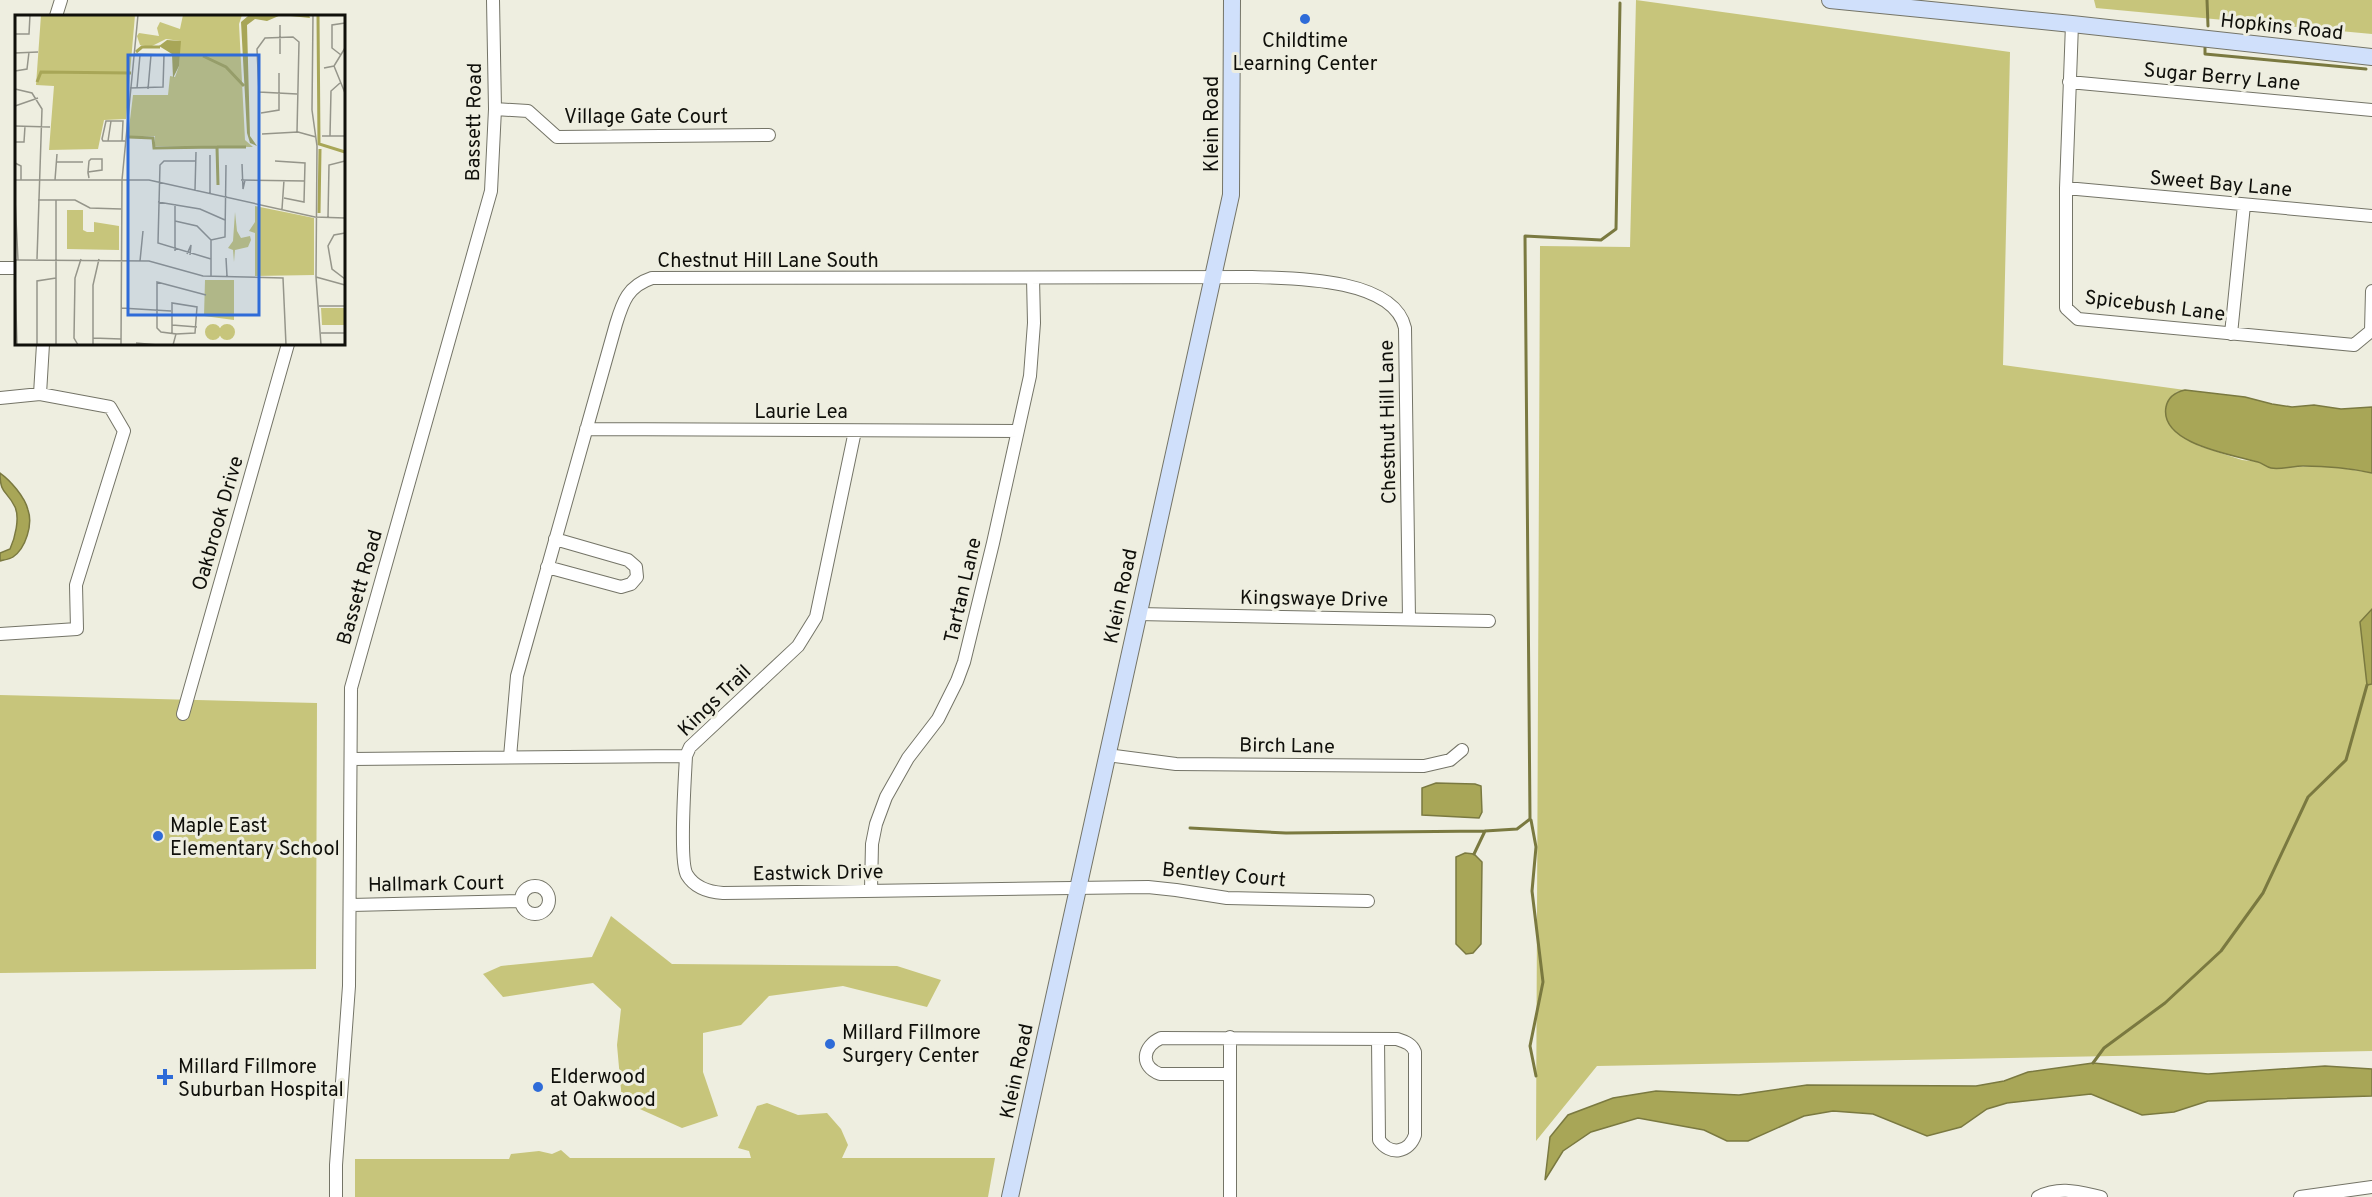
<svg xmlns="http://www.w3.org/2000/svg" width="2372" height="1197" font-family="Overpass,sans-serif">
<rect width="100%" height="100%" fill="#eeeee0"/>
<path fill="#c7c57b" d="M1636 0 2010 52 2003 365 2185 390 2176 392 2170 426 2180 435 2199 446 2242 460 2260 462 2273 468 2327 466 2372 473V1051L1597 1066 1536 1141 1540 246 1630 247Z
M2092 0H2372V34L2096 8 2094 0Z
M0 695 317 703 316 969 0 973Z
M611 916 672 964 897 966 941 980 927 1007 843 986 769 996 741 1025 703 1033V1072L718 1116 682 1128 622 1101 617 1045 621 1009 593 983 503 997 483 974 501 966 592 957Z
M767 1103 798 1115 827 1113 841 1129 848 1145 842 1158H995L988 1197H355V1159H509L511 1154 539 1151 552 1154 561 1150 570 1158H751L749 1151 738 1148 757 1106Z"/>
<path fill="#a8a657" stroke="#7a7940" stroke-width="1.5" d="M2185 390 2245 397 2272 404 2292 407 2314 405 2341 409 2372 407V473C2349 468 2326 466 2303 466 2293 466 2280 470 2271 468 2266 467 2262 463 2258 462 2234 455 2159 444 2166 407 2168 397 2176 392 2185 390Z
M0 473C10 480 25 497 28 510 33 524 26 548 13 557 10 559 4 560 0 561V553L10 549C15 538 20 518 15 507 7 490 0 495 0 473Z
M2372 609V684L2367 685 2360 622Z
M1436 783 1475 784 1481 786 1482 812 1479 818 1422 815V788Z
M1465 853 1474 854 1482 862 1481 944 1473 953 1466 954 1456 944V857Z
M2093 1063 2208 1074 2325 1066 2372 1069V1096L2208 1101 2174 1112 2142 1115 2091 1094 2007 1103 1987 1109 1961 1127 1927 1136 1873 1114 1833 1111 1804 1116 1748 1141H1727L1704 1130 1638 1118 1591 1132 1563 1151 1545 1180 1550 1137 1568 1115 1613 1098 1656 1091 1739 1095 1807 1085 1976 1086 2004 1081 2028 1072Z"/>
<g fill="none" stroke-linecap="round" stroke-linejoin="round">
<path stroke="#7a7940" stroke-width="3" d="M2207 0 2208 26
M2205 47V54L2366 69
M1531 820 1536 847 1532 891 1543 982 1530 1046 1536 1076
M1190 828 1286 833 1485 831 1517 829 1530 819 1525 236 1601 240 1616 229 1620 3
M1474 854 1485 831
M2093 1063 2104 1048 2165 1003 2221 951 2263 893 2308 797 2346 760 2367 685"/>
<defs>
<path id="street" d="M56 16 61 0
M2072 24 2066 188V308L2078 319 2354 345 2371 331 2372 291
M2069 82 2372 110
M495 109 528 111 557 137 769 135
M2066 188 2372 216
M0 268H16
M2231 334 2244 205
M40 394 43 344
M0 398 40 394 110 407 124 431 76 585 77 629 0 634
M586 429 1017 431
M855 431 816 617 798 646 690 747 686 756C685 777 679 862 687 875 695 888 708 892 723 893L1148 887 1176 890 1227 898 1368 901
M547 567 621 587 631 584 637 577 636 567 628 560 555 539
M1138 614 1489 621
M183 714 288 344
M1107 755 1176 764 1424 766 1450 760 1462 750
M510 757 517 676 616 324C623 301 628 286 652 278L1252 277C1293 278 1394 278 1405 328L1409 619
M351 759 686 756
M521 900a14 14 0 1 1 28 0a14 14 0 1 1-28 0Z
M871 890 872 844 876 824 886 797 908 758 938 719 957 681 964 662 993 543 1030 376 1034 323 1033 278
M351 905 521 901
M1230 1074H1160C1139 1066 1143 1046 1161 1038L1397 1039C1406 1042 1412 1044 1415 1052V1135C1409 1153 1390 1156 1379 1140L1378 1039
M336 1197V1165L349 986 351 688 491 191 495 109 493 0
M1230 1197V1037
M2038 1197C2060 1186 2078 1192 2101 1197
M2300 1197 2372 1187"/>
<path id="secondary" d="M1830 0 2072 24 2372 57
M1010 1197 1231 195 1232 0"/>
</defs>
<use href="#street" stroke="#747467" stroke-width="14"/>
<use href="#secondary" stroke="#747467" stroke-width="18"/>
<use href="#street" stroke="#fff" stroke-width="12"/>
<use href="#secondary" stroke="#d0e0fb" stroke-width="16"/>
</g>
<g fill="#2e6bd8" stroke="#eeeee0" stroke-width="2">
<circle cx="1305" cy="19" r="6"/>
<circle cx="158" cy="836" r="6"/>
<circle cx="830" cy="1044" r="6"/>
<path d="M162 1068h6v6h6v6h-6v6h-6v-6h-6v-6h6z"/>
<circle cx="538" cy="1087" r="6"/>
</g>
<g text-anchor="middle" stroke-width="6" stroke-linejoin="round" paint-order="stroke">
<g font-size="20" fill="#0f0f0a" stroke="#eeeee0">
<text transform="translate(2282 26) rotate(6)" y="7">Hopkins Road</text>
<text transform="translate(2222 76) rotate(5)" y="7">Sugar Berry Lane</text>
<text x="646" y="123">Village Gate Court</text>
<text transform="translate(473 122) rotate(-89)" y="7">Bassett Road</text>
<text transform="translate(1211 124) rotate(-90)" y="7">Klein Road</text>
<text transform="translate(2221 183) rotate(5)" y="7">Sweet Bay Lane</text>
<text x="768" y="267">Chestnut Hill Lane South</text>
<text transform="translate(2155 305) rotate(7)" y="7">Spicebush Lane</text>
<text x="801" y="418">Laurie Lea</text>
<text transform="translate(1387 422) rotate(-91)" y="7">Chestnut Hill Lane</text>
<text transform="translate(217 523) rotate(-74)" y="7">Oakbrook Drive</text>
<text transform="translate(359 587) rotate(-74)" y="7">Bassett Road</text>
<text transform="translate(962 590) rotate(-77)" y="7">Tartan Lane</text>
<text transform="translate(1120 596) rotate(-78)" y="7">Klein Road</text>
<text transform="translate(1314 598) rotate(1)" y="7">Kingswaye Drive</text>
<text transform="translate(714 700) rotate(-44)" y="7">Kings Trail</text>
<text transform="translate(1287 745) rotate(1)" y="7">Birch Lane</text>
<text transform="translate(818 872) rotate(-1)" y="7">Eastwick Drive</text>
<text transform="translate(1224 874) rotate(5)" y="7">Bentley Court</text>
<text transform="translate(436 883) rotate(-1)" y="7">Hallmark Court</text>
<text transform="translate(1016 1071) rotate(-78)" y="7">Klein Road</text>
</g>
<g font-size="20" fill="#0f0f0a" stroke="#eeeee0" text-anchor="start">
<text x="1305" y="47" text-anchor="middle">Childtime<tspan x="1305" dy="23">Learning Center</tspan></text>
<text x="170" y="832">Maple East<tspan x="170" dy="23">Elementary School</tspan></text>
<text x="842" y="1039">Millard Fillmore<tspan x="842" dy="23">Surgery Center</tspan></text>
<text x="178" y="1073">Millard Fillmore<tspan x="178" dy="23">Suburban Hospital</tspan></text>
<text x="550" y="1083">Elderwood<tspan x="550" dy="23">at Oakwood</tspan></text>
</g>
</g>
<g transform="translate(15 15)">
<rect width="330" height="330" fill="#eeeee0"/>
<path d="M26 0H120L111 104 89 105 83 134 34 135 39 71 21 70ZM168 0H227L224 9 230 125 238 132 140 131V121H113L118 80H153L155 61 160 62 164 51 165 26 151 24 135 32 125 30 122 21 124 18 144 21 142 13 145 7 165 14ZM240 191 299 203V260L240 261V218L234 216 240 207ZM52 195H68V215L72 217H79V207L104 211V235L52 234ZM220 197 222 216 226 223 235 221 236 225 233 232 220 235 219 247 218 235 213 233 218 226ZM190 265H219V305L189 301ZM306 293H330V310H307ZM190 317a8 8 0 1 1 16 0a8 8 0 1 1-16 0ZM204 317a8 8 0 1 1 16 0a8 8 0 1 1-16 0Z" fill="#c7c57b"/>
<path d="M255 0H294L295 3 266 0 252 6 240 4 232 10 235 121 242 131 235 128 232 118 226 7 233 1ZM152 25 166 26 164 51 158 63 157 39 144 31Z" fill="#a8a657"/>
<path fill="none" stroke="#a8a657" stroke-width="3" d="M303 0 304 129 330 137M121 37 127 32H145M188 41 211 52 229 71M22 67 26 57 116 58M114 122 138 123 139 133 202 132 203 170M202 132H231M304 198 305 134"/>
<path fill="none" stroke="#95958a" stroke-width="1.5" d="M298 0 297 95 302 131 301 262 306 330M0 19H14L15 0M0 38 23 37M265 39V10M326 40 317 33V10L330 8M319 51 330 78M309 53 319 51 330 33M0 56 12 54 14 37M115 73 148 72 149 40 119 39M122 73 125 40M0 74 17 78 27 94 22 244M133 74 136 40M282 79 244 77 242 34 250 23 278 22 284 27 282 117M0 91 23 83M246 98 264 95V58M0 111 35 112M247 119 283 117 301 122M307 121H330M315 121 316 76 325 68M93 126 96 106M107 126 108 106H91L87 124 88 126H110M0 127H9L10 111M195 140V179M181 146H149L145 150 143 228 196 244M260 146 290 148 289 187 269 183M41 147H68M0 148 6 151V165M227 149 228 174 230 165M73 157 87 155V144H76L74 146 73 157 74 163 73 158V157M0 165H134L300 202 330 203M40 165 42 139M226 165 290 166M180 175 181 137M0 184 3 245M23 185H60L75 193 106 194M143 187 185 194 210 205M267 194 269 165M313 202 314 150 330 146M160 206 182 211 196 225V261M330 218 319 220 313 231 317 254 330 264M196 225 210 222 211 150M160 236V189M172 239 176 230 175 240M211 243 212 261M0 245 134 246 188 261 268 263 271 330M125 246 128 216M301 262 330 270M0 263 2 330M304 291H330M106 293 156 296M157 310 182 312M157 318V288L182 292 180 318 161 319M306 318H330M78 323 106 324M121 328 143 330M22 330V266L41 263M41 330V185M63 330 59 323 60 263 66 244M78 330V270L84 244M106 330 107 165 123 0M158 330 161 319 146 317 142 313V267L191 280"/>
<path fill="#2e6bd8" fill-opacity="0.15" stroke="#2e6bd8" stroke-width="3" d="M113 40H244V300H113Z"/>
<rect width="330" height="330" fill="none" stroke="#0f0f0a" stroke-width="3"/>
</g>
</svg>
